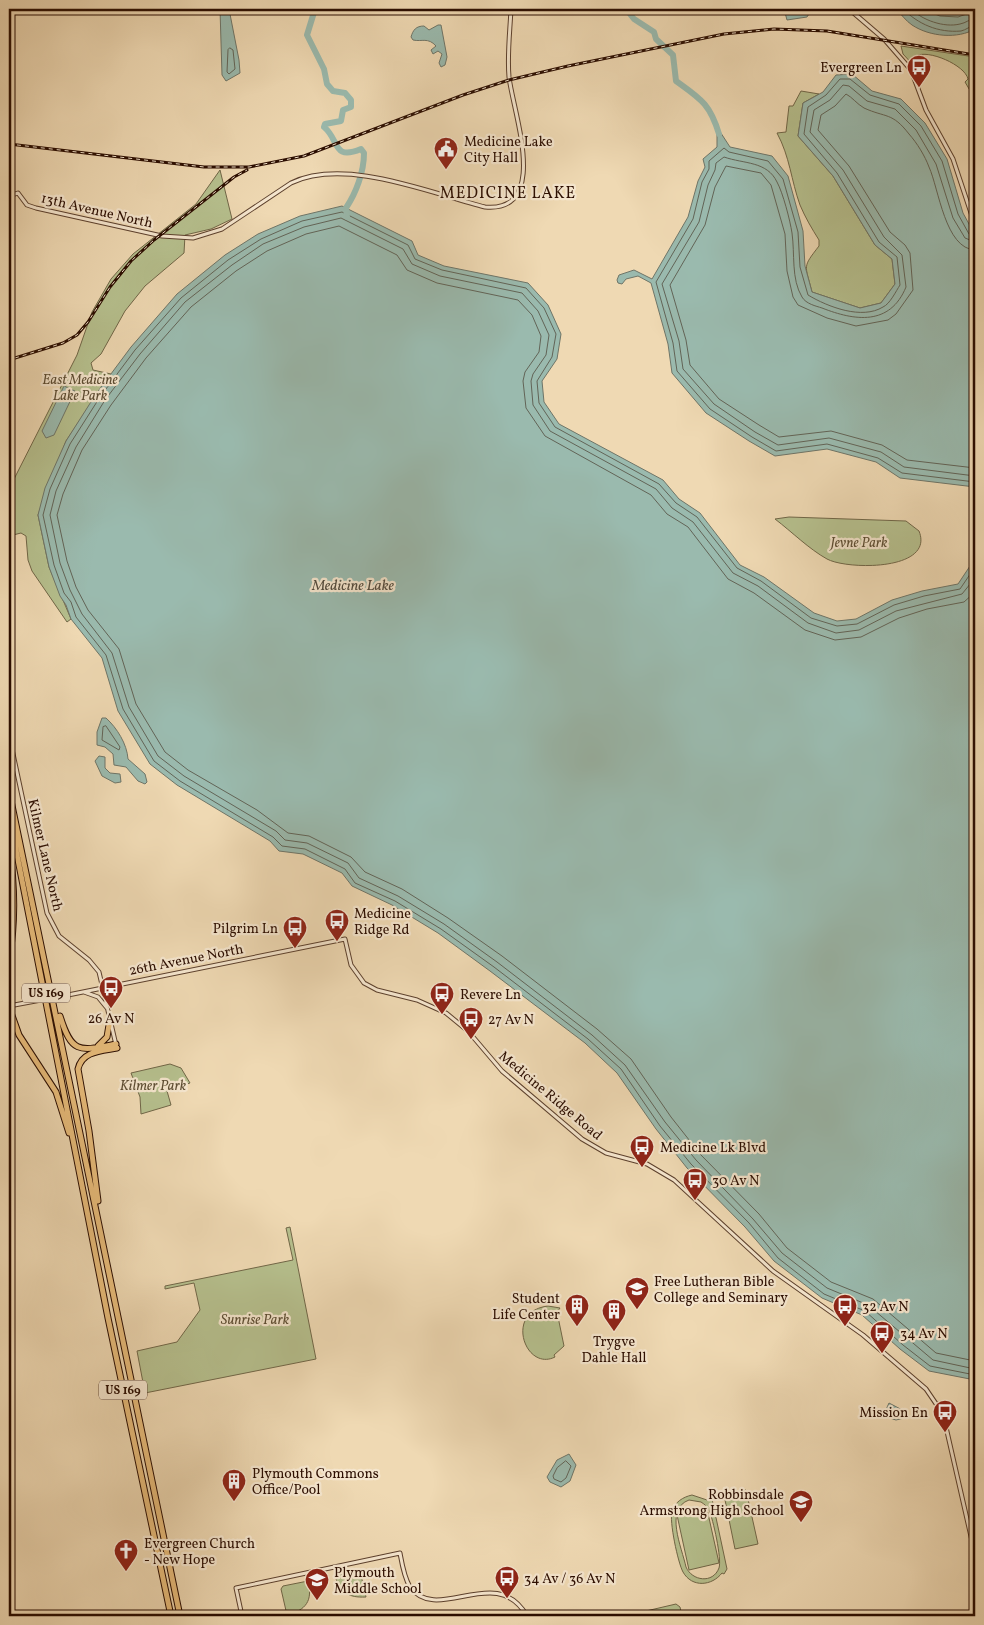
<svg xmlns="http://www.w3.org/2000/svg" width="984" height="1625" font-family="Vollkorn,serif">
<rect width="100%" height="100%" fill="#efd9b3"/>
<filter id="stains"><feTurbulence type="fractalNoise" baseFrequency=".004" numOctaves="4"/><feColorMatrix values="0 0 0 0 .2 0 0 0 0 .09 0 0 0 0 .02 0 0 0 .5 -.17"/></filter>
<radialGradient id="worn" r=".72"><stop offset=".6" stop-color="#630" stop-opacity="0"/><stop offset="1" stop-color="#630" stop-opacity=".3"/></radialGradient>
<path fill="#b6c08e" stroke="#706647" fill-rule="evenodd" d="M901 46 975 57V99L965 82 968 79C965 65 928 49 916 56L917 66 915 67 903 54Z
M801 91 819 94 803 103 798 136 833 176 875 245 892 259 895 284 881 303 860 308 812 292C805 264 802 268 819 246V240C812 229 805 217 800 205 791 180 790 157 777 133L786 132 789 106H793Z
M220 170 232 219 211 229 185 235 184 253 145 286 125 311 101 354 91 363 93 370 111 374 66 441 38 515 49 567 71 619 67 622 32 571 28 560 26 536 21 533 9 536V484L12 483 77 355 92 312 111 279 133 254 196 204Z
M789 517 906 521 919 531C935 571 847 570 827 559 809 549 792 532 775 519Z
M170 1064 181 1068 190 1083 167 1091 171 1105 141 1114 140 1097 131 1073Z
M290 1227 316 1359 145 1393 137 1351 177 1342 200 1310 194 1283 165 1289V1286L293 1260 286 1228Z
M548 1306 560 1308 557 1312 564 1346 554 1355 555 1357C525 1372 504 1311 548 1306Z
M746 1490 758 1544 735 1549 724 1495Z
M692 1495 707 1500 712 1499 727 1569 724 1574 722 1573C712 1586 692 1588 683 1572 678 1563 669 1521 672 1511 675 1502 683 1497 692 1495ZM689 1500 701 1502C704 1504 707 1506 709 1510 713 1519 722 1559 719 1568 713 1584 692 1581 686 1567 682 1548 664 1509 689 1500Z
M707 1509 719 1563 689 1570 677 1515Z
M358 1570 360 1571 366 1597C348 1598 340 1592 335 1576Z
M308 1581C313 1601 306 1610 287 1615L281 1589 283 1586Z
M676 1604 680 1607 682 1616H647L646 1611Z"/>
<path fill="#9abaae" stroke="#6e7568" d="M220 9H229L239 60 240 73 226 81 222 75Z
M784 9H812L807 17 787 20Z
M896 9H975V29C958 39 930 37 912 25 906 21 901 14 896 9Z
M438 25H441L447 57 445 65 441 67 439 63 442 54 438 51 433 54 431 50 436 46C428 37 422 42 413 40L411 37C413 30 416 26 424 26L429 30Z
M852 74 872 91 901 99 925 123 947 159 963 213 975 235V487L900 478 876 462 827 449 775 456 749 441 706 413 672 373 668 344 651 283 638 276 626 279 622 284 618 283 617 280 619 275 634 270 652 279 688 217 698 181 705 167 703 159 717 147V127L730 147 772 156 788 176 803 231 805 266 812 292 860 308 881 303 895 284 892 259 875 245 833 176 798 136 803 103 823 92 836 75Z
M342 206 412 241 418 255 444 266 528 283 548 305 561 334 557 359 542 381 544 402 559 424 663 480 679 499 700 513 740 565 764 577 814 613 837 621 856 619 892 600 922 591 958 584 972 563 975 553V1380L929 1371 900 1349 862 1315 822 1298 774 1261 745 1227 687 1168 656 1129 617 1073 585 1043 490 971 438 933 392 905 352 886 342 873 303 854 279 851 270 841 177 785 150 764 118 711 102 658 71 619 66 605 60 596 49 567 38 515 45 488 66 441 96 394 131 347 177 294 225 255 258 234 300 216Z
M64 386 75 391 54 435 46 438 42 431Z
M102 718H106C117 728 127 744 128 759L145 774 147 782 145 784 138 781 126 767 114 765 113 754 105 747 97 745V732Z
M99 756 105 757V768L110 773 120 774 121 782 115 783 102 776 95 761Z
M889 1403 908 1413V1417L896 1420 883 1416Z
M569 1454 576 1465 570 1481 561 1487 550 1482 547 1477 557 1460Z"/>
<g fill="none" stroke-linecap="round" stroke-linejoin="round">
<path stroke="#626457" stroke-width="1" d="M903 9C918 24 938 33 961 31 966 30 970 26 975 25
M911 9C922 20 944 28 960 24 966 23 969 19 975 19
M922 9 940 16 958 17 975 11
M230 48 233 50 235 69 229 74 227 72 228 50Z
M975 236 969 234 958 214 942 161 921 126 899 104 870 95 850 79H840L826 95 808 107 804 134 837 173 879 242 897 257 900 285C896 291 890 304 883 307 862 320 828 307 808 295L800 267 798 232 783 179 768 161 729 152 724 148 709 161V169L702 182 693 219 656 282 673 343 677 371 710 409 752 437 776 451 827 444 878 458 902 473 975 482
M975 242 965 238 953 218 936 164 916 130 895 109 867 101 849 86 843 85 830 100 814 110 810 132 843 170 884 237 902 255 906 287C890 326 855 321 822 308 816 306 806 304 802 297 791 279 795 254 792 233 790 220 783 193 777 182 767 161 744 164 724 157L716 163 715 170 708 185 699 222 662 284 679 341 683 369 714 404 755 432 778 445 829 438 881 452 904 467 975 476
M975 250C945 249 939 189 929 167 925 156 917 143 909 134 892 112 886 118 864 108 857 104 852 97 846 94L835 106 821 115 818 130 849 166 890 232 905 245 910 253 913 290 896 314 888 320 856 326 827 318 798 305 793 297 787 271 785 234 771 185 761 173 726 166 715 187 705 225 670 285 686 340 690 365 719 399 759 425 779 437 831 431 882 445 907 460 975 468
M975 567 960 589 924 596 894 605 857 624 837 626 811 618 761 581 737 568 697 517 676 503 659 484 555 427 539 403 537 381 552 357 556 334 544 308 526 288 442 270 415 259 408 245 342 212 302 221 261 239 228 260 181 298 135 350 100 397 70 444 50 489 43 515 54 565 64 593 71 602 76 617 106 655 123 709 154 761 180 781 273 837 282 846 305 849 345 869 355 883 395 901 441 929 494 967 588 1039 621 1069 660 1126 691 1164 749 1223 778 1258 824 1294 865 1311 903 1345 930 1366 975 1375
M975 578 962 594 896 611 859 630 836 633 808 623 758 586 733 573 693 522 672 508 656 489 550 431 533 405 531 381 533 374 546 355 549 335 538 311 522 293 440 276 412 264 403 249 341 218 304 227 263 244 232 265 185 302 140 354 105 400 76 447 56 491 50 515 60 563 70 590 82 614 112 653 129 707 158 756 184 776 276 831 285 840 307 843 348 863 359 878 398 896 444 924 497 962 592 1035 625 1065 665 1122 696 1160 753 1219 782 1253 827 1288 868 1305 933 1360 975 1369
M975 592 964 602 927 609 899 618 861 637 835 640 805 630 754 593 728 579 688 527 667 514 651 495 545 436 526 408 523 381 525 372 539 352 541 336 532 315 518 300 437 283 407 270 397 255 339 226 306 234 267 251 236 271 191 307 146 358 111 405 82 450 63 494 57 515 67 561 76 587 88 610 119 649 136 704 165 752 188 770 257 810 288 833 309 836 351 857 365 872 402 889 448 918 502 956 597 1029 631 1059 671 1117 701 1155 759 1214 787 1248 831 1282 873 1299 936 1353 975 1361
M106 726 120 747 119 750 102 740 103 727Z
M566 1461 571 1466 566 1478 561 1482 554 1479 553 1476 557 1468Z"/>
<path stroke="#9abaae" stroke-width="6" d="M315 9 307 35 324 69 327 84 333 91 345 93 351 100V107L343 110 341 121 325 124 324 127C340 140 332 161 361 149L364 153C364 172 356 193 346 208L347 217
M626 9 634 19 654 32 656 39 673 55 676 81C701 99 710 104 719 134"/>
<defs>
<path id="tertiary" d="M849 9 884 39 911 70 926 110 953 159 975 225
M9 196 18 193 27 205 36 208 162 236 193 238 222 229 291 183C345 157 430 193 485 207 551 213 513 112 509 77 507 55 510 31 511 9
M9 735 47 913 59 936 89 960 99 972 116 1045
M84 992 98 997 107 1008
M68 995 345 939 351 965 364 983 377 990 417 1000 446 1013 468 1031 502 1071 582 1139 606 1153 647 1164 674 1180 773 1271 863 1335 926 1389 943 1414 975 1554
M9 1006 41 1000
M242 1616 236 1588 400 1553C402 1564 404 1577 410 1587 438 1625 496 1562 527 1616"/>
<path id="motorway" d="M9 791 180 1616
M9 814 108 1318 171 1616
M9 846C15 885 16 921 9 960
M9 1007 19 1035 56 1092 69 1133
M60 1016C72 1055 80 1051 116 1044
M98 1046 107 1037 110 1019
M98 1201 89 1131 78 1069C82 1051 101 1051 117 1048"/>
</defs>
<use href="#tertiary" stroke="#5c402d" stroke-width="5"/>
<use href="#motorway" stroke="#2b0d00" stroke-width="7"/>
<use href="#tertiary" stroke="#f5e6ce" stroke-width="3"/>
<use href="#motorway" stroke="#e8bc7a" stroke-width="5"/>
<defs>
<path id="rail" d="M9 144 204 167H249L304 156 463 95 509 80 568 66 724 34 774 29 827 31 975 55
M15 358 63 343 77 335 88 322 110 287 131 261 154 240 234 177 247 170"/>
</defs>
<use href="#rail" stroke="#2b0d00" stroke-width="3"/>
<use href="#rail" stroke="#f5e6ce" stroke-width="1" stroke-dasharray="4" stroke-linecap="butt"/>
<defs>
<path id="tertiary-bridge" d="M41 1000 68 995"/>
</defs>
<use href="#tertiary-bridge" stroke="#5c402d" stroke-width="5" stroke-linecap="butt"/>
<use href="#tertiary-bridge" stroke="#f5e6ce" stroke-width="3"/>
</g>
<defs>
<symbol id="bus-pin" viewBox="-11 -11 22 30"><path d="M0 17L-7.5 6A9.5 9.5 0 1 1 7.5 6Z" fill="#8f2418" stroke="#f5e6ce"/><path d="M-5-6H5V4H4V6H2V4H-2V6H-4V4H-5ZM-3.5-4V0h7V-4ZM-3.5 1.2v1.5H-2V1.2ZM2 1.2v1.5H3.5V1.2Z" fill="#fff"/></symbol>
<symbol id="civic-pin" viewBox="-11 -11 22 30"><path d="M0 17L-7.5 6A9.5 9.5 0 1 1 7.5 6Z" fill="#8f2418" stroke="#f5e6ce"/><path d="M-.6-6.5H3V-4.5H.6V-3L4-1V1h2V6H-6V1h2V-1L-.6-3ZM-1.2 2.5V6h2.4V2.5Z" fill="#fff"/></symbol>
<symbol id="university-pin" viewBox="-11 -11 22 30"><path d="M0 17L-7.5 6A9.5 9.5 0 1 1 7.5 6Z" fill="#8f2418" stroke="#f5e6ce"/><path d="M0-5L7-2L0 1L-7-2ZM-4 1L0 2.5L4 1V4Q0 6-4 4Z" fill="#fff"/></symbol>
<symbol id="building-pin" viewBox="-11 -11 22 30"><path d="M0 17L-7.5 6A9.5 9.5 0 1 1 7.5 6Z" fill="#8f2418" stroke="#f5e6ce"/><path d="M-4-6H4V6H1V3H-1V6H-4ZM-2.5-4.3h1.7v1.8h-1.7ZM.8-4.3h1.7v1.8H.8ZM-2.5-1h1.7V.8h-1.7ZM.8-1h1.7V.8H.8Z" fill="#fff"/></symbol>
<symbol id="school-pin" viewBox="-11 -11 22 30"><path d="M0 17L-7.5 6A9.5 9.5 0 1 1 7.5 6Z" fill="#8f2418" stroke="#f5e6ce"/><path d="M0-5L7-2L0 1L-7-2ZM-4 1L0 2.5L4 1V4Q0 6-4 4Z" fill="#fff"/></symbol>
<symbol id="church-pin" viewBox="-11 -11 22 30"><path d="M0 17L-7.5 6A9.5 9.5 0 1 1 7.5 6Z" fill="#8f2418" stroke="#f5e6ce"/><path d="M-1.2-6h2.4v3.5h3.3v2.4h-3.3V6h-2.4V-.1h-3.3v-2.4h3.3Z" fill="#fff"/></symbol>
</defs>
<g fill-rule="evenodd">
<use href="#bus-pin" x="905" y="53" width="28" height="38"/>
<use href="#civic-pin" x="432" y="135" width="28" height="38"/>
<use href="#bus-pin" x="323" y="907" width="28" height="38"/>
<use href="#bus-pin" x="281" y="914" width="28" height="38"/>
<use href="#bus-pin" x="97" y="974" width="28" height="38"/>
<use href="#bus-pin" x="428" y="980" width="28" height="38"/>
<use href="#bus-pin" x="457" y="1005" width="28" height="38"/>
<use href="#bus-pin" x="628" y="1133" width="28" height="38"/>
<use href="#bus-pin" x="681" y="1166" width="28" height="38"/>
<use href="#university-pin" x="623" y="1275" width="28" height="38"/>
<use href="#building-pin" x="563" y="1292" width="28" height="38"/>
<use href="#bus-pin" x="831" y="1292" width="28" height="38"/>
<use href="#building-pin" x="600" y="1297" width="28" height="38"/>
<use href="#bus-pin" x="868" y="1319" width="28" height="38"/>
<use href="#bus-pin" x="931" y="1398" width="28" height="38"/>
<use href="#building-pin" x="220" y="1467" width="28" height="38"/>
<use href="#school-pin" x="787" y="1488" width="28" height="38"/>
<use href="#church-pin" x="112" y="1537" width="28" height="38"/>
<use href="#bus-pin" x="493" y="1564" width="28" height="38"/>
<use href="#school-pin" x="303" y="1566" width="28" height="38"/>
</g>
<g text-anchor="middle" stroke-width="4.5" stroke-linejoin="round" paint-order="stroke">
<g fill="#f5e6ce" stroke="#684e3e" stroke-width="1">
<rect x="22" y="983.5" width="48" height="19" rx="4"/>
<rect x="99" y="1380.5" width="48" height="19" rx="4"/>
</g>
<g font-size="12" font-weight="bold" fill="#2b0d00">
<text x="46" y="997">US 169</text>
<text x="123" y="1394">US 169</text>
</g>
<g font-size="14" fill="#2b0d00" stroke="#f5e6ce" text-anchor="start">
<text x="902" y="72" text-anchor="end">Evergreen Ln</text>
<text x="464" y="146">Medicine Lake<tspan x="464" dy="16">City Hall</tspan></text>
<text x="354" y="918">Medicine<tspan x="354" dy="16">Ridge Rd</tspan></text>
<text x="278" y="933" text-anchor="end">Pilgrim Ln</text>
<text x="460" y="999">Revere Ln</text>
<text x="111" y="1023" text-anchor="middle">26 Av N</text>
<text x="488" y="1024">27 Av N</text>
<text x="660" y="1152">Medicine Lk Blvd</text>
<text x="712" y="1185">30 Av N</text>
<text x="654" y="1286">Free Lutheran Bible<tspan x="654" dy="16">College and Seminary</tspan></text>
<text x="560" y="1303" text-anchor="end">Student<tspan x="560" dy="16">Life Center</tspan></text>
<text x="862" y="1311">32 Av N</text>
<text x="900" y="1338">34 Av N</text>
<text x="614" y="1346" text-anchor="middle">Trygve<tspan x="614" dy="16">Dahle Hall</tspan></text>
<text x="928" y="1417" text-anchor="end">Mission En</text>
<text x="252" y="1478">Plymouth Commons<tspan x="252" dy="16">Office/Pool</tspan></text>
<text x="784" y="1499" text-anchor="end">Robbinsdale<tspan x="784" dy="16">Armstrong High School</tspan></text>
<text x="144" y="1548">Evergreen Church<tspan x="144" dy="16">- New Hope</tspan></text>
<text x="334" y="1577">Plymouth<tspan x="334" dy="16">Middle School</tspan></text>
<text x="524" y="1583">34 Av / 36 Av N</text>
</g>
<g font-size="14" fill="#2b0d00" stroke="#f5e6ce">
<text transform="translate(97 210) rotate(13)" y="5">13th Avenue North</text>
<text transform="translate(46 855) rotate(77)" y="5">Kilmer Lane North</text>
<text transform="translate(186 959) rotate(-11)" y="5">26th Avenue North</text>
<text transform="translate(551 1095) rotate(40)" y="5">Medicine Ridge Road</text>
</g>
<g font-size="14" font-style="italic" fill="#5c4c32" stroke="#f5e6ce">
<text x="80" y="384">East Medicine<tspan x="80" dy="16">Lake Park</tspan></text>
<text x="859" y="547">Jevne Park</text>
<text x="153" y="1090">Kilmer Park</text>
<text x="255" y="1324">Sunrise Park</text>
</g>
<g font-size="15" font-style="italic" fill="#524a3d" stroke="#f5e6ce">
<text x="353" y="590">Medicine Lake</text>
</g>
<g font-size="16" letter-spacing="1" fill="#2b0d00" stroke="#f5e6ce">
<text x="508" y="198">MEDICINE LAKE</text>
</g>
</g>
<rect width="984" height="1625" fill="none" stroke="#efd9b3" stroke-width="30"/>
<rect x="10" y="10" width="964" height="1605" fill="none" stroke="#2b0d00" stroke-width="2.5"/>
<rect x="15" y="15" width="954" height="1595" fill="none" stroke="#2b0d00"/>
<rect width="100%" height="100%" filter="url(#stains)"/>
<rect width="100%" height="100%" fill="url(#worn)"/>
</svg>
